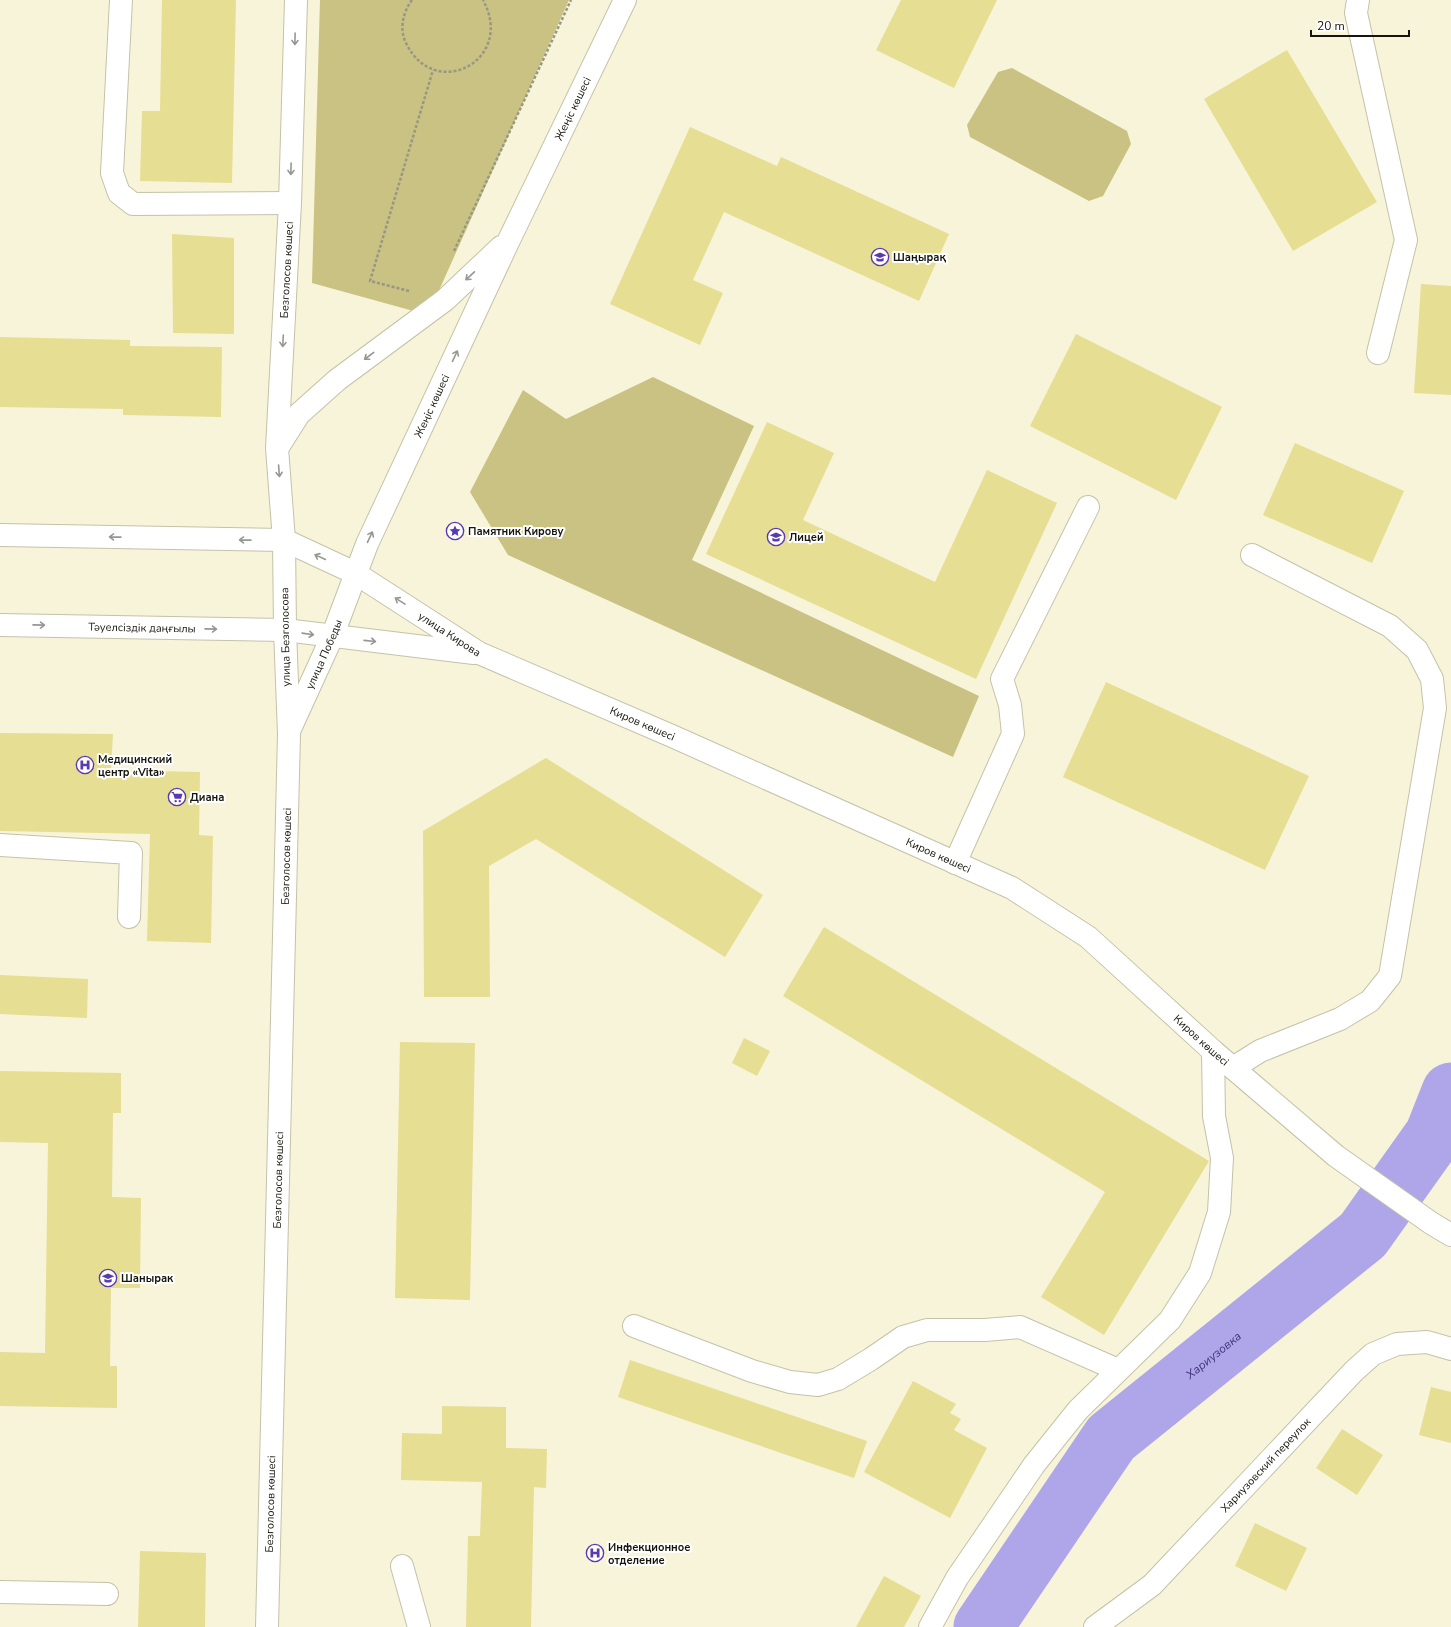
<svg xmlns="http://www.w3.org/2000/svg" width="1451" height="1627" font-family="'Nunito Sans',sans-serif">
<rect width="100%" height="100%" fill="#f7f4da"/>
<path fill="#c9c283" d="M320 0H569L428 315 312 283Z
M1012 68 1127 131 1131 144 1103 196 1089 201 970 137 967 125 998 72Z
M653 377 754 426 692 560 979 696 953 757 508 555 470 492 523 390 566 419Z"/>
<g fill="none" stroke-linecap="round" stroke-linejoin="round">
<path stroke="#afa6e9" stroke-width="59" id="s1" d="M983 1627 1111 1438 1363 1235 1434 1135 1451 1092"/>
</g>
<path fill="#e6de92" d="M162 0H236L232 183 140 181 142 111H160Z
M901 0H997L954 88 876 50Z
M1287 50 1377 202 1293 251 1204 99Z
M690 127 777 166 781 157 949 234 919 301 724 212 693 280 723 293 700 345 610 304Z
M172 234 234 238V334L173 333Z
M1421 284 1451 286V395L1414 393Z
M1076 334 1222 407 1176 500 1030 426Z
M0 337 130 340V346L222 347 221 417 123 415V409L0 407Z
M767 422 834 453 803 520 935 582 987 470 1057 503 976 679 706 554Z
M1295 443 1404 491 1372 563 1263 515Z
M1106 682 1309 776 1265 870 1063 777Z
M0 733 113 734 111 770 200 772 199 835 213 836 211 943 147 941 150 834 0 831Z
M546 758 763 895 725 957 536 839 489 866 490 997H424L423 831Z
M824 927 1209 1161 1104 1335 1041 1297 1105 1192 783 996Z
M0 975 88 979 87 1018 0 1014Z
M744 1038 770 1051 757 1076 732 1063Z
M400 1042 475 1043 470 1300 395 1298Z
M0 1071 121 1073V1113H113L112 1197 141 1198 140 1288H111L110 1366H117V1408L0 1406V1352L45 1353 48 1143 0 1142Z
M630 1360 867 1441 854 1478 618 1397Z
M913 1381 956 1404 950 1413 961 1419 954 1430 987 1448 950 1518 864 1472Z
M1431 1387 1451 1392V1443L1419 1435Z
M442 1406 506 1407V1448L547 1449 546 1488 534 1487 531 1627H466L468 1536H480L482 1482 401 1480 402 1433 442 1434Z
M1342 1429 1383 1455 1357 1495 1316 1468Z
M1255 1523 1307 1548 1286 1591 1235 1566Z
M140 1551 206 1553 205 1627H138Z
M884 1576 921 1596 904 1627H856Z"/>
<g fill="none" stroke-linecap="round" stroke-linejoin="round">
<defs>
<g id="minor">
<path d="M121 0 112 173 119 193 133 204 290 203"/>
<path d="M1358 0 1356 13 1406 240 1378 353"/>
<path d="M278 447 299 414 337 380 445 300 501 247"/>
<path id="s2" d="M0 535 284 540 355 573 479 653 672 736 1012 888 1088 937 1213 1051 1336 1156 1431 1223 1451 1235"/>
<path id="s3" d="M0 625 285 630 474 653"/>
<path id="s4" d="M290 729 332 637 367 544 509 240 625 0"/>
<path d="M0 845 131 853 129 917"/>
<path d="M955 863 1013 734 1010 705 1002 679 1088 507"/>
<path d="M1233 1068 1260 1051 1340 1019 1370 1001 1390 976 1435 708 1432 679 1417 650 1390 626 1252 555"/>
<path d="M634 1326 752 1371 790 1382 818 1385 838 1379 871 1359 903 1337 927 1330H985L1020 1327 1118 1370"/>
<path d="M402 1566 419 1627"/>
<path d="M0 1592 107 1594"/>
<path id="s5" d="M267 1627 289 734 285 630 284 540 277 448 290 203 296 0"/>
<path d="M930 1627 957 1578 1034 1465 1078 1410 1170 1320 1200 1273 1219 1212 1222 1158 1214 1116 1213 1051"/>
<path id="s6" d="M1095 1627 1152 1585 1354 1371 1373 1354 1397 1344 1427 1342 1451 1349"/>
</g>
</defs>
<use href="#minor" stroke="#c4c2a8" stroke-width="24"/>
<path stroke="#999784" stroke-width="2.5" stroke-dasharray="3 2" stroke-linecap="butt" d="M412 0C403 12 399 29 406 43 435 103 516 60 483 0
M454 251 571 0
M409 291 370 281 433 70"/>
<use href="#minor" stroke="#fff" stroke-width="22"/>
</g>
<defs><path id="oneway-shaft" d="M-6 0H5M1.5-3L5.5 0L1.5 3" fill="none" stroke-width="1.6" stroke-linecap="round" stroke-linejoin="round"/></defs>
<g stroke="#969692">
<use href="#oneway-shaft" transform="translate(295 39) rotate(91)"/>
<use href="#oneway-shaft" transform="translate(291 169) rotate(91)"/>
<use href="#oneway-shaft" transform="translate(470 276) rotate(137)"/>
<use href="#oneway-shaft" transform="translate(283 341) rotate(93)"/>
<use href="#oneway-shaft" transform="translate(369 356) rotate(143)"/>
<use href="#oneway-shaft" transform="translate(455 356) rotate(-65)"/>
<use href="#oneway-shaft" transform="translate(279 471) rotate(86)"/>
<use href="#oneway-shaft" transform="translate(115 537) rotate(-179)"/>
<use href="#oneway-shaft" transform="translate(370 537) rotate(-65)"/>
<use href="#oneway-shaft" transform="translate(245 540) rotate(-179)"/>
<use href="#oneway-shaft" transform="translate(320 557) rotate(-155)"/>
<use href="#oneway-shaft" transform="translate(400 601) rotate(-148)"/>
<use href="#oneway-shaft" transform="translate(39 625) rotate(1)"/>
<use href="#oneway-shaft" transform="translate(211 629) rotate(1)"/>
<use href="#oneway-shaft" transform="translate(308 634) rotate(8)"/>
<use href="#oneway-shaft" transform="translate(370 641) rotate(6)"/>
</g>
<defs>
<symbol id="school-ring" viewBox="-11 -11 22 22"><circle r="9.5" fill="#fff" stroke="#5a39b1" stroke-width="1.5"/><path d="M0-5L7-2L0 1L-7-2ZM-4 1L0 2.5L4 1V4Q0 6-4 4Z" fill="#5a39b1"/></symbol>
<symbol id="sight-ring" viewBox="-11 -11 22 22"><circle r="9.5" fill="#fff" stroke="#5a39b1" stroke-width="1.5"/><path d="M0-6L1.8-2.2L6-1.7L2.9 1.2L3.7 5.4L0 3.3L-3.7 5.4L-2.9 1.2L-6-1.7L-1.8-2.2Z" fill="#5a39b1"/></symbol>
<symbol id="hospital-ring" viewBox="-11 -11 22 22"><circle r="9.5" fill="#fff" stroke="#5a39b1" stroke-width="1.5"/><path d="M-5-5h3v3.5h4V-5h3V5h-3V1.5h-4V5h-3Z" fill="#5a39b1"/></symbol>
<symbol id="supermarket-ring" viewBox="-11 -11 22 22"><circle r="9.5" fill="#fff" stroke="#5a39b1" stroke-width="1.5"/><path d="M-6-5.5h2.5l.6 2H6L4.5 2H-2.5L-4.4-4H-6ZM-1.5 3.2a1.3 1.3 0 1 0 .1 0ZM3 3.2a1.3 1.3 0 1 0 .1 0Z" fill="#5a39b1"/></symbol>
</defs>
<g fill-rule="evenodd">
<use href="#school-ring" x="870" y="247" width="20" height="20"/>
<use href="#sight-ring" x="445" y="521" width="20" height="20"/>
<use href="#school-ring" x="766" y="527" width="20" height="20"/>
<use href="#hospital-ring" x="75" y="755" width="20" height="20"/>
<use href="#supermarket-ring" x="167" y="787" width="20" height="20"/>
<use href="#school-ring" x="98" y="1268" width="20" height="20"/>
<use href="#hospital-ring" x="585" y="1543" width="20" height="20"/>
</g>
<g text-anchor="middle" stroke-width="4" stroke-linejoin="round" paint-order="stroke">
<g font-size="11" fill="#16150c" stroke="#fff">
<text dy="4" stroke="none"><textPath href="#s4" startOffset="682">Жеңіс көшесі</textPath></text>
<text dy="4" stroke="none"><textPath href="#s5" startOffset="1358">Безголосов көшесі</textPath></text>
<text dy="4" stroke="none"><textPath href="#s4" startOffset="353">Жеңіс көшесі</textPath></text>
<text dy="4" stroke="none"><textPath href="#s3" startOffset="142">Тәуелсіздік даңғылы</textPath></text>
<text dy="4" stroke="none"><textPath href="#s2" startOffset="475">улица Кирова</textPath></text>
<text transform="translate(285 637) rotate(-91)" y="4">улица Безголосова</text>
<text dy="4" stroke="none"><textPath href="#s4" startOffset="82">улица Победы</textPath></text>
<text dy="4" stroke="none"><textPath href="#s2" startOffset="688">Киров көшесі</textPath></text>
<text dy="4" stroke="none"><textPath href="#s2" startOffset="1012">Киров көшесі</textPath></text>
<text dy="4" stroke="none"><textPath href="#s5" startOffset="771">Безголосов көшесі</textPath></text>
<text dy="4" stroke="none"><textPath href="#s2" startOffset="1336">Киров көшесі</textPath></text>
<text dy="4" stroke="none"><textPath href="#s5" startOffset="447">Безголосов көшесі</textPath></text>
<text dy="4" stroke="none"><textPath href="#s6" startOffset="236">Хариузовский переулок</textPath></text>
<text dy="4" stroke="none"><textPath href="#s5" startOffset="123">Безголосов көшесі</textPath></text>
</g>
<g font-size="11" font-weight="bold" fill="#16150c" stroke="#fff" text-anchor="start">
<text x="893" y="261">Шаңырақ</text>
<text x="468" y="535">Памятник Кирову</text>
<text x="789" y="541">Лицей</text>
<text x="98" y="763">Медицинский<tspan x="98" dy="13">центр «Vita»</tspan></text>
<text x="190" y="801">Диана</text>
<text x="121" y="1282">Шанырак</text>
<text x="608" y="1551">Инфекционное<tspan x="608" dy="13">отделение</tspan></text>
</g>
<g font-size="12" font-style="italic" fill="#43317f" stroke="#fff">
<text dy="4" stroke="none"><textPath href="#s1" startOffset="360">Хариузовка</textPath></text>
</g>
</g>
<path d="M1311 30v6h98v-6" fill="none" stroke="#16150c" stroke-width="2"/>
<text x="1317" y="30" font-size="12" fill="#16150c" stroke="#ffffff" stroke-width="3" paint-order="stroke">20 m</text>
</svg>
